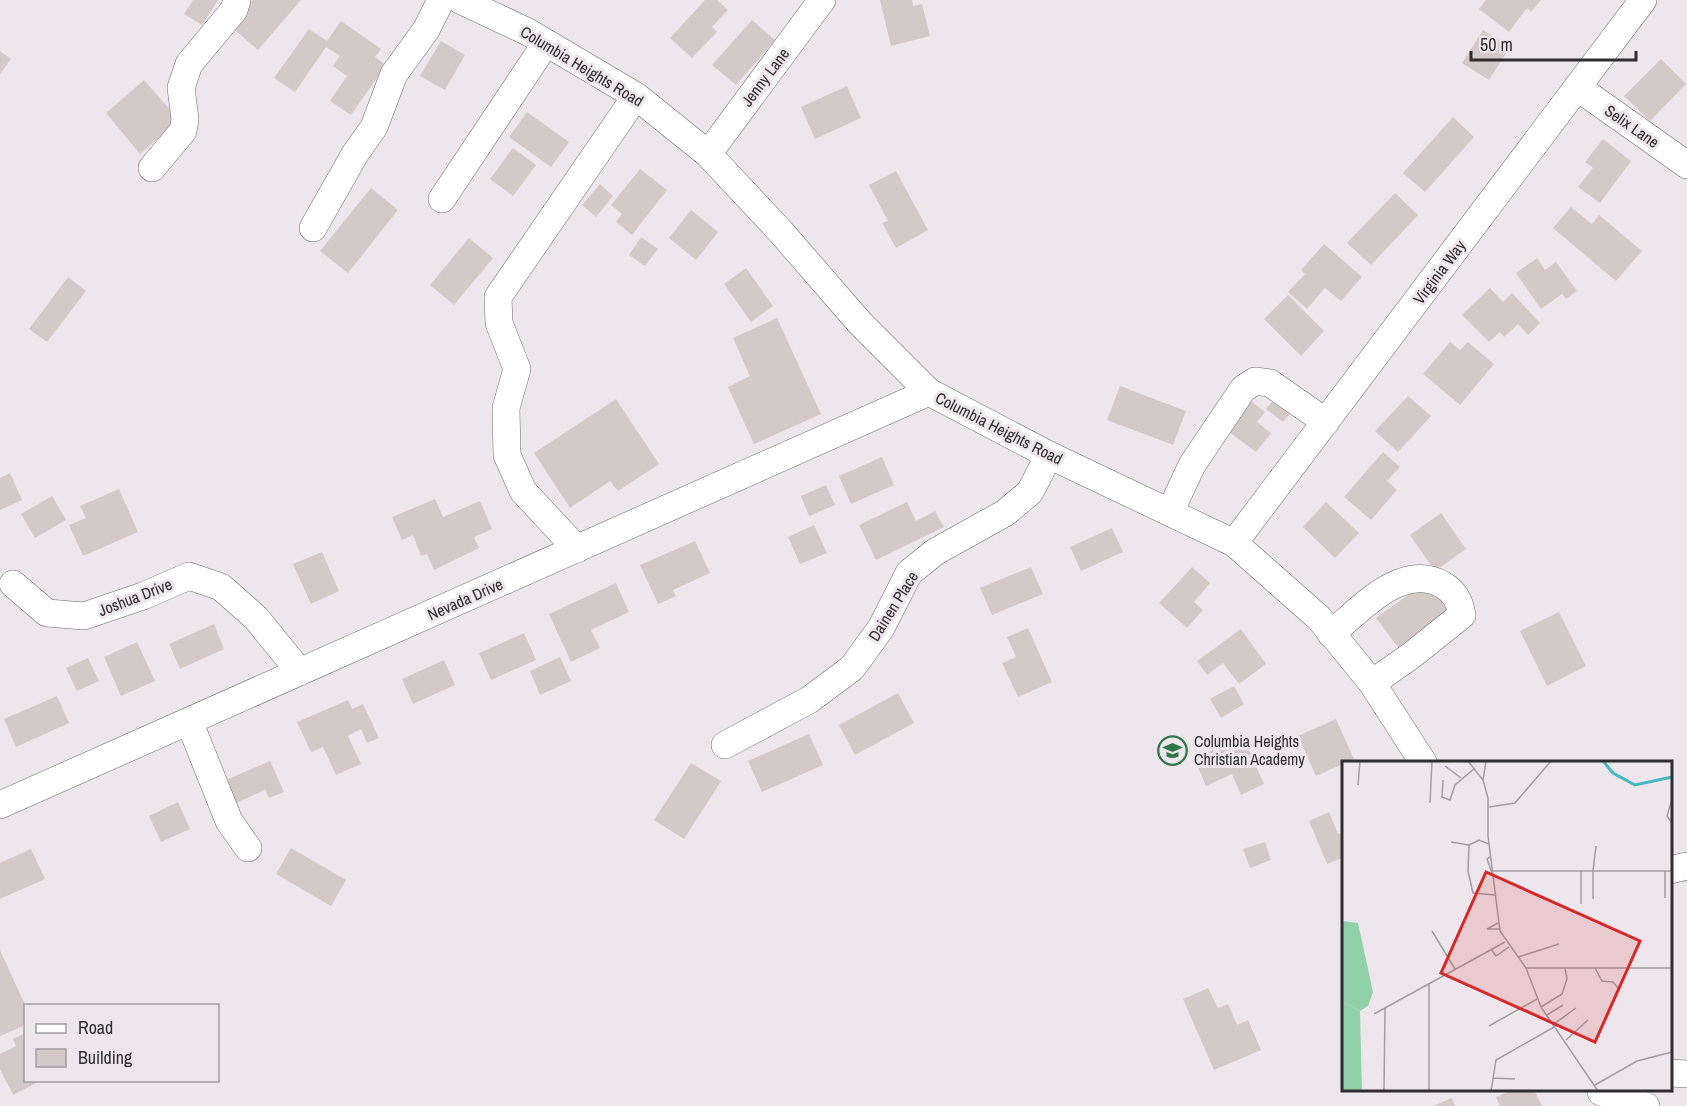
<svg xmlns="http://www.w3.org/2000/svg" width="1687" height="1106" font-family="'Archivo Narrow',sans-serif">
<rect width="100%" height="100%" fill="#ede7ed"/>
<path fill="#d3cac7" d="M193 0H218L202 25 184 14Z
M253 0H301L258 50 230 26Z
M705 0H717L728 10 712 27 717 32 692 58 670 38Z
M880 0H912L913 6 922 4 930 36 891 46Z
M1486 0H1541L1531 12 1527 8 1509 32 1479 9Z
M752 20 775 40 736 85 712 65Z
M341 21 381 49 375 57 386 65 351 115 330 101 347 76 333 66 340 56 326 47 295 92 274 78 309 29 327 41Z
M1483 30 1510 47 1489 80 1462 63Z
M441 41 465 55 445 90 420 76Z
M0 51 11 59 0 74Z
M1661 59 1686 84 1650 121 1624 96Z
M144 80 179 120 140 154 106 113Z
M847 86 861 118 815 139 801 107Z
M527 112 569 142 551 167 509 137Z
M1453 117 1474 137 1425 192 1403 173Z
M1603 139 1631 161 1600 203 1578 187 1593 168 1585 162Z
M513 148 536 165 513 196 490 179Z
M640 169 667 190 632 235 616 222 622 214 611 205Z
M896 171 928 230 896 248 882 223 888 221 869 185Z
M600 184 613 196 596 217 582 205Z
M371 188 398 210 348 273 320 251Z
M1395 193 1418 215 1371 265 1347 243Z
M1571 207 1592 224 1599 215 1642 251 1616 281 1553 228Z
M691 210 718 232 696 260 669 238Z
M641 237 658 249 645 266 629 255Z
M469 238 493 258 454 305 430 285Z
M1324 244 1362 277 1341 301 1325 288 1307 309 1288 292 1305 274 1301 270Z
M1537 258 1545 270 1556 262 1577 291 1566 299 1562 294 1541 309 1516 273Z
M746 268 773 306 751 322 724 284Z
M68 277 86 291 47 342 29 329Z
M1490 288 1503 302 1512 293 1540 323 1528 335 1518 324 1504 337 1500 332 1489 342 1462 315Z
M1288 295 1324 331 1301 356 1264 319Z
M777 318 821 414 754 444 728 387 750 376 733 338Z
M1450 342 1460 350 1468 342 1494 364 1460 405 1423 374Z
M1120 386 1186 411 1173 445 1107 420Z
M1280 392 1297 405 1283 422 1266 409Z
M1408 396 1431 416 1398 452 1375 431Z
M616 399 659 464 618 491 610 481 570 508 534 453Z
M1251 401 1265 412 1257 422 1271 433 1256 452 1228 431Z
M1383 452 1400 467 1387 481 1397 490 1371 520 1344 497Z
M882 457 894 485 851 504 839 476Z
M10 473 22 500 0 510V478Z
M826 485 835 505 809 516 801 496Z
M119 489 138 532 83 556 69 525 86 518 80 506Z
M52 496 66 520 35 538 21 514Z
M435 499 443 517 480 501 492 529 474 537 479 548 434 570 427 554 421 556 413 535 402 540 392 517Z
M907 502 916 521 935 511 944 527 876 560 859 525Z
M1326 502 1359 533 1335 558 1303 527Z
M1441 513 1466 549 1435 571 1410 535Z
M814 525 827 553 800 564 788 537Z
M1112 528 1123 552 1081 571 1070 547Z
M695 541 710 573 673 590 676 596 658 604 640 565Z
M322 552 339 591 311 604 293 564Z
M1031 567 1043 594 992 615 980 588Z
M1192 567 1210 583 1194 602 1203 610 1187 628 1159 603Z
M616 583 629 612 591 630 600 648 571 662 549 614Z
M1422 585 1430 595 1435 592 1451 614 1401 651 1376 618Z
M1559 612 1586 666 1547 686 1520 631Z
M214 624 224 649 180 669 169 644Z
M1028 628 1052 682 1018 697 1002 663 1016 657 1007 637Z
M1241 629 1266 664 1239 684 1223 663 1207 675 1197 661Z
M524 633 536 660 491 680 479 653Z
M137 642 155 681 121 696 104 657Z
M560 657 571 681 540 695 530 671Z
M88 658 99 681 77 691 66 668Z
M444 660 455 685 413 704 402 679Z
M1234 686 1244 704 1221 718 1210 699Z
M898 693 914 723 855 755 839 725Z
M57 696 69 723 16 747 4 719Z
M348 700 352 709 363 704 379 738 367 743 361 729 348 736 361 764 336 775 323 747 311 752 297 722Z
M1336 719 1354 759 1316 776 1298 736Z
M809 734 823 765 762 792 748 761Z
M1243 737 1264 784 1241 795 1232 774 1206 786 1194 758Z
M270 761 284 792 269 798 265 790 236 803 226 780Z
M691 763 721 781 684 839 654 820Z
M178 802 190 829 161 842 149 816Z
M1329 812 1338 834 1344 832V857L1327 864 1309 821Z
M1265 842 1271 860 1250 868 1243 849Z
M291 848 346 880 331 906 276 874Z
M31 849 45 879 0 899V863Z
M0 950 26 1007V1025L0 1036Z
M1208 988 1218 1008 1228 1004 1237 1025 1248 1020 1261 1050 1214 1070 1183 999Z
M26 1033V1080H42L13 1095 0 1069V1054L16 1046 13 1039Z
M1513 1090H1534L1542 1106H1500L1496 1097Z
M1452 1098 1455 1106H1433Z"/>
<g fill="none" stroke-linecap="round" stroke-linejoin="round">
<defs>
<path id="minor" d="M460 0 528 32 636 96 708 154 781 232 860 323 929 392 1049 455 1234 543 1319 618 1372 683 1423 762
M1577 87 1687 165
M708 154 822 0
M152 168 183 131 185 119 181 88 189 64 234 10 237 0
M442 199 546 43
M313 228 355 154 374 127 394 74 426 30 441 0
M1170 512 1192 465 1243 389 1255 381 1270 383 1326 422
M1234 543 1643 0
M577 549 523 491 507 455 506 408 517 369 499 323 498 297 636 96
M13 584 47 613 84 616 143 596 189 576 221 587 256 618 300 672
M1331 634C1360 610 1402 561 1443 585 1454 591 1460 602 1462 615L1412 655 1372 683
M189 721 229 821 248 848
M725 745 809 700 852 668 881 628 909 573 935 552 1005 513 1030 492 1049 455
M0 805 929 392
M1670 870 1687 866
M1670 1073 1687 1074
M1601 1092 1646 1106"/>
</defs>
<use href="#minor" stroke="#6e696e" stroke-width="28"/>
<use href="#minor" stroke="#fff" stroke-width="27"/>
</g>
<defs>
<symbol id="school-ring" viewBox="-11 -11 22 22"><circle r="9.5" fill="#ede7ed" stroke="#2f7845" stroke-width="1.5"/><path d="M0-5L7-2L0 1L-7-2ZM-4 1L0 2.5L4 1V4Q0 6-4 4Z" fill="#2f7845"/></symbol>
</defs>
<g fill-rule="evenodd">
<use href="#school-ring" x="1156" y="734" width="33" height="33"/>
</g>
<g text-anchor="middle" stroke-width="6" stroke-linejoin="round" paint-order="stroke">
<g font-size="16" fill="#2f2d2f" stroke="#ede7ed">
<text transform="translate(582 66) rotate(31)" y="6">Columbia Heights Road</text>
<text transform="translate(765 77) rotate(-53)" y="6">Jenny Lane</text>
<text transform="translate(1632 126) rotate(35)" y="6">Selix Lane</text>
<text transform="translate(1439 272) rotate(-53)" y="6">Virginia Way</text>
<text transform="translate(999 428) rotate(27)" y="6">Columbia Heights Road</text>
<text transform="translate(135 597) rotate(-21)" y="6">Joshua Drive</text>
<text transform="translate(465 599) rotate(-24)" y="6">Nevada Drive</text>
<text transform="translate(893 606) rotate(-58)" y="6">Dainen Place</text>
</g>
<g font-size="16" fill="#2f2d2f" stroke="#ede7ed" text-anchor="start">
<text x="1194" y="747">Columbia Heights<tspan x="1194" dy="18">Christian Academy</tspan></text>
</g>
</g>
<g transform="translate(1342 761)">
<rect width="330" height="330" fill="#ede7ed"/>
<path d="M0 241 18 250 20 330H0Z" fill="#90d1aa"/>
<path d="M0 160 16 162 31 231 26 245 18 250 0 241Z" fill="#90d1aa"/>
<path fill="none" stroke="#46b8c0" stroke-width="3" d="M261 0 271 12 293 24 330 16"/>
<path fill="none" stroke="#a19da1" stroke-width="1.5" d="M126 0 141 19 146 37V75L158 170 184 207 199 246 256 330M103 5 119 17M101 19 100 36 108 39 113 24 133 7M141 19 144 0M16 24 18 0M330 38 325 55 330 62M88 42 90 0M147 46 173 42 209 0M109 81 127 84M147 83 137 79 127 84 126 110 131 132 153 134M149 95 145 98 151 115M151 110H330M251 110 254 85M323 137V110M251 138V110M239 143V110M156 162 145 168H157M90 170 113 208M149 188 154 195 167 186M176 196 217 183M184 207H330M253 207 260 220 271 221 276 227M199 246 220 233 225 218 223 207M32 253 163 181M205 254 221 244M212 263 234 247M147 265 195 238M224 279 246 259M151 317 173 318M253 324 295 300 330 291M42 330 43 247M87 330V223M149 330 154 299 214 265"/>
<path fill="#d62828" fill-opacity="0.15" stroke="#d62828" stroke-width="3" d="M144 111 298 180 253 281 99 212Z"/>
<rect width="330" height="330" fill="none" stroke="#2f2d2f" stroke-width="3"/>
</g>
<rect x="24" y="1004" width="195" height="78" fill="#ede7ed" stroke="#a19da1" stroke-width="1.5"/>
<rect x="36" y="1024" width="30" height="9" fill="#ffffff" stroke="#a19da1" stroke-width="1.5"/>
<text x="78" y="1034" font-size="18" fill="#2f2d2f">Road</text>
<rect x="36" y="1049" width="30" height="18" fill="#d3cac7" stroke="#a19da1" stroke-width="1.5"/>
<text x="78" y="1064" font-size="18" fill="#2f2d2f">Building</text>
<path d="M1471 51v9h165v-9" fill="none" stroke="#2f2d2f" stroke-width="3"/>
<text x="1480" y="51" font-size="18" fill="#2f2d2f" stroke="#ede7ed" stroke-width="4.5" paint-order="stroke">50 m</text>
</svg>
